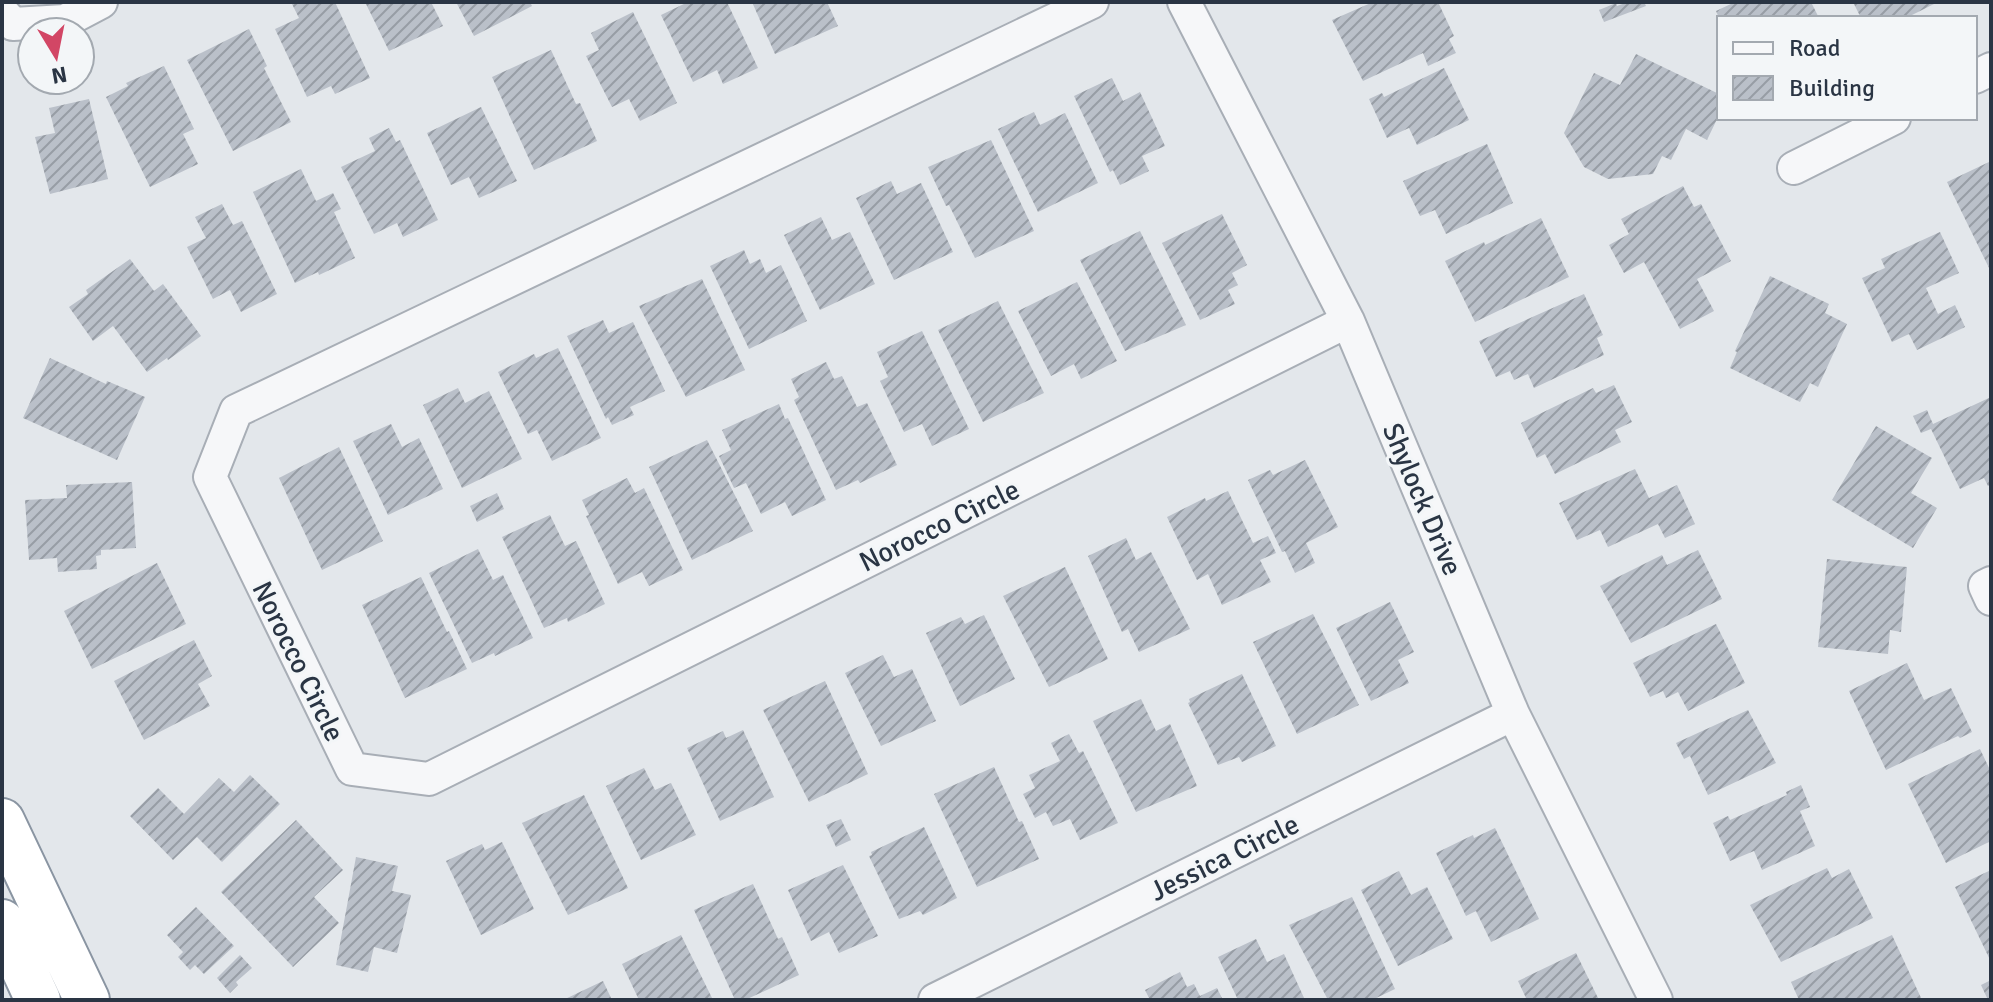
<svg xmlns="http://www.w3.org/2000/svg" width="1993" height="1002" font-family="Signika,sans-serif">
<defs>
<pattern id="building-hatch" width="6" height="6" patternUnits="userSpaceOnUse" patternTransform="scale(2)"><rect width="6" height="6" fill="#bac0c9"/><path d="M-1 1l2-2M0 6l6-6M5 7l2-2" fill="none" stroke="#979da5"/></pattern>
</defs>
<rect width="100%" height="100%" fill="#e3e7eb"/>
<path fill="url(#building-hatch)" d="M297 2H335L370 78 335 94 331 86 307 97 275 29 299 18 292 4Z
M365 2H431L443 26 389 51Z
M456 2H530L532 6 474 36Z
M688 2H727L758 68 723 84 717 70 693 82 661 15Z
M752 2H827L838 26 775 54Z
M1373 2H1438L1454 36 1449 39 1456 53 1428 66 1423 53 1363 81 1332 20Z
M1628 2H1644L1646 6 1604 22 1599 10 1616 3 1617 6Z
M1735 2H1811L1819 18H1719L1716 11Z
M1853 2H1938L1910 16 1911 18H1861Z
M633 12 677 103 640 121 629 99 612 107 586 56 599 50 591 33Z
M249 29 267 66 264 68 291 122 233 151 187 60Z
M551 50 576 104 580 103 597 141 534 170 492 77Z
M1636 54 1719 94V115L1707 140 1686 129 1671 160 1662 156 1653 174 1608 179 1584 167 1564 133 1594 73 1620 85Z
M164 66 194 129 183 134 198 164 150 187 106 97 128 86 126 83Z
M1444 68 1469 120 1417 145 1409 128 1387 138 1369 99 1382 93 1384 97Z
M1112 78 1123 101 1140 92 1165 146 1142 156 1149 171 1120 185 1113 170 1110 172 1074 96Z
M89 99 108 179 50 194 35 137 55 133 49 108Z
M481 107 517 181 479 198 469 177 451 185 427 133Z
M1034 112 1040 125 1065 113 1098 183 1038 212 998 129Z
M389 128 396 142 400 140 438 220 403 237 397 223 374 234 341 167 375 151 369 138Z
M991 140 1034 231 975 258 949 205 946 206 928 167Z
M1487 144 1513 203 1446 234 1435 210 1420 216 1403 181Z
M1989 162 1991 166V272L1947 182Z
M301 169 316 201 333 193 341 209 334 212 355 258 319 275 318 272 295 283 253 192Z
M891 181 897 194 921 183 953 252 894 280 856 198Z
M1683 186 1694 207 1701 204 1731 261 1697 279 1714 311 1680 329 1644 262 1624 273 1609 245 1629 234 1621 219Z
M222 204 233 225 242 221 277 294 241 312 230 290 213 299 187 247 206 238 195 217Z
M1222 214 1247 265 1232 273 1238 285 1228 290 1235 304 1200 320 1162 243Z
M821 217 832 240 850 232 875 284 820 310 784 235Z
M1541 218 1569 277 1475 322 1445 261 1484 242 1485 245Z
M1140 231 1186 325 1125 351 1080 260Z
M1940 232 1959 273 1926 288 1938 314 1955 305 1965 327 1917 350 1909 334 1892 342 1862 278 1885 268 1881 259Z
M744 250 750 264 760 259 766 273 781 265 807 321 749 349 710 266Z
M130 259 154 291 163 284 201 336 168 360 167 358 147 372 113 326 93 341 69 307 88 294 86 290Z
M1770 276 1829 304 1825 313 1847 324 1818 387 1810 383 1800 402 1730 368 1737 352 1735 351Z
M702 279 745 370 686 397 639 306Z
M1077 282 1117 361 1081 379 1074 364 1051 376 1018 311Z
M1584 294 1603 335 1597 338 1604 355 1534 388 1528 374 1514 380 1510 371 1496 377 1479 341Z
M998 301 1044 393 983 422 938 330Z
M603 320 609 333 633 322 665 391 630 407 634 415 612 425 608 417 606 419 567 336Z
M922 331 969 429 932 446 922 424 904 432 880 381 888 377 877 352Z
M558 348 601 438 552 461 537 430 528 434 498 372 534 354 536 358Z
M50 358 106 384 107 381 145 397 117 460 23 418Z
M826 362 834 379 842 376 857 407 867 403 897 465 860 483 858 480 836 490 794 400 799 397 791 379Z
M1614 385 1632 422 1615 430 1621 442 1555 474 1545 454 1537 458 1521 423 1593 388 1596 393Z
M458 388 465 403 489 391 522 459 462 488 423 405Z
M1991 397V485L1988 486 1984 478 1960 489 1931 429 1921 433 1913 416 1927 410 1933 424Z
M779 404 785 419 788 418 826 500 792 516 785 502 761 514 746 483 734 488 719 456 731 450 722 430Z
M391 424 402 447 419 438 443 489 388 515 353 441Z
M1876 426 1932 458 1911 493 1937 508 1913 548 1832 500Z
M707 440 753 531 692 560 649 467Z
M339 447 383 541 322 570 279 478Z
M1305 460 1338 527 1306 543 1315 563 1295 573 1285 551 1282 552 1248 480 1270 470 1273 475Z
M1635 469 1649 498 1677 485 1695 524 1665 538 1658 524 1608 547 1600 530 1577 540 1559 503Z
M627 478 635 493 644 488 683 570 649 586 642 572 618 584 586 516 589 515 582 500Z
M132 482 136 548 101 550V555L96 556 97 569 58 572 57 558 29 560 25 500 67 498 66 485Z
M1228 491 1253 543 1268 536 1276 553 1260 560 1271 582 1222 605 1208 574 1197 580 1167 517 1205 498 1206 501Z
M497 493 504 509 477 522 470 506Z
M550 515 565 546 576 541 605 604 568 622 567 618 544 628 502 537Z
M1126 538 1136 560 1151 552 1190 629 1139 652 1128 629 1122 632 1088 556Z
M478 549 493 580 503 575 533 638 495 656 494 653 472 663 429 573Z
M1698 550 1722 599 1631 643 1600 586 1662 555 1667 565Z
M1827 559 1907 567 1901 632 1890 630 1888 654 1818 647Z
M157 563 186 624 92 669 64 611Z
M1065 567 1108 659 1049 687 1003 596Z
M421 577 447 632 449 631 467 669 405 698 362 605Z
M1390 602 1414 652 1398 660 1409 683 1371 701 1336 628Z
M1313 614 1359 705 1297 734 1253 642Z
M984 615 1015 679 960 706 926 633 961 617 965 624Z
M1716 624 1745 683 1688 711 1678 692 1666 698 1663 691 1650 697 1633 663Z
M194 640 212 676 198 684 210 706 144 740 114 681Z
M883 655 894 677 912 669 936 721 881 746 845 673Z
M1907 663 1924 700 1951 688 1972 732 1960 738 1958 736 1886 770 1849 691Z
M1242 674 1276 746 1242 762 1239 757 1218 765 1188 703 1190 702 1189 699Z
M825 681 868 774 809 802 763 710Z
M1141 699 1156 731 1170 724 1197 786 1136 812 1093 721Z
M1748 710 1776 763 1708 795 1690 756 1684 759 1676 743Z
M743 730 774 797 720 821 687 748 723 731 726 738Z
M1069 734 1079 753 1083 751 1118 823 1080 840 1070 819 1053 826 1046 812 1035 818 1023 794 1035 788 1029 775 1060 761 1051 743Z
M1980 749 1991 772V841L1946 863 1908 784Z
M994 767 1019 822 1022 821 1039 859 977 887 934 794Z
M644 768 655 790 671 783 696 835 641 860 606 786Z
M250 775 280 804 222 862 197 837 173 860 130 816 158 788 184 814 219 778 234 792Z
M1801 785 1810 807 1800 811 1815 846 1762 870 1754 851 1730 861 1713 823 1728 816 1730 820 1787 795 1786 792Z
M584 795 628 888 568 915 522 823Z
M841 819 851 840 836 847 826 825Z
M296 820 343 870 314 897 339 923 293 967 221 892Z
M924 827 957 898 923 915 920 911 899 919 869 856 872 855 871 852Z
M1495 828 1539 919 1491 942 1476 911 1466 916 1436 853 1473 835 1474 838Z
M502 842 534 909 481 935 446 861 482 844 485 850Z
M356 857 398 866 392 891 411 895 397 953 374 947 368 972 336 965Z
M843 865 878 936 839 953 829 932 811 941 788 890Z
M1827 868 1832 878 1849 869 1873 918 1781 962 1750 905Z
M1991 870V962L1955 887Z
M1399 871 1411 895 1427 887 1453 939 1398 966 1361 890Z
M753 884 778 939 782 937 799 975 745 1000H735L694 910Z
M1352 897 1395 989 1372 1000H1328L1289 925Z
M196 907 234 946 204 974 195 965 190 970 178 957 183 952 167 935Z
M681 935 713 1000H639L622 964Z
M1892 935 1922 1000H1799L1791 982Z
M1256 939 1267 962 1284 954 1305 1000H1238L1218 957Z
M1576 953 1599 1000H1527L1518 981Z
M240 955 252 968 236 982 238 985 230 993 217 978Z
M1180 972 1187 987 1194 984 1200 996 1217 988 1223 1000H1150L1145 990Z
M1991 980V1000H1988L1981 985Z
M603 981 612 1000H563Z"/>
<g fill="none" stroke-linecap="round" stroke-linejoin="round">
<defs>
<path id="minor" d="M1092 2 236 411 210 477 352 769 429 779 1348 321
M1184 2 1348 321 1513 714 1656 1000
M2 12 13 24 65 21 101 2
M1975 77 1991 69
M1794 168 1894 118
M1991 583 1985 586 1991 599
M935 1000 1513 714"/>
<path id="motorway" d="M2 821 87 1000
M2 922 38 1000"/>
</defs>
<use href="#minor" stroke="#a8aeb6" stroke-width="36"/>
<use href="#motorway" stroke="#8a95a2" stroke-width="48"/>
<use href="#minor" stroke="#f6f7f9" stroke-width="32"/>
<use href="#motorway" stroke="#fff" stroke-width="44"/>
</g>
<g text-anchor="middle" stroke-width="6" stroke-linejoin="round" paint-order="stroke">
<g font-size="28" fill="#2a3544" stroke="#f3f6f8">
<text transform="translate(1423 499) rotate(67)" y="10">Shylock Drive</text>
<text transform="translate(939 525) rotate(-26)" y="10">Norocco Circle</text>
<text transform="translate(299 661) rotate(64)" y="10">Norocco Circle</text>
<text transform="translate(1224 857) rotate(-26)" y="10">Jessica Circle</text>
</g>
</g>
<rect width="1993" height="1002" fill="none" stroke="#2a3544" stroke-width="8"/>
<rect x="1717" y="16" width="260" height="104" fill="#f3f6f8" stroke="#a3a9b0" stroke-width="2"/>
<rect x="1733" y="42" width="40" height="12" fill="#f6f7f9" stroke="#a3a9b0" stroke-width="2"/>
<text x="1789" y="56" font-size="24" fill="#2a3544">Road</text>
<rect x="1733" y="76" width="40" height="24" fill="url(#building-hatch)" stroke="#a3a9b0" stroke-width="2"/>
<text x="1789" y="96" font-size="24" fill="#2a3544">Building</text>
<g transform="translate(56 56) rotate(170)"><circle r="38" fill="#f3f6f8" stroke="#a3a9b0" stroke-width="2"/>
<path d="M0-6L14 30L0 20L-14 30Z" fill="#d24665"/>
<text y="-12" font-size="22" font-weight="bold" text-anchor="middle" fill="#2a3544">N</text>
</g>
</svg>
